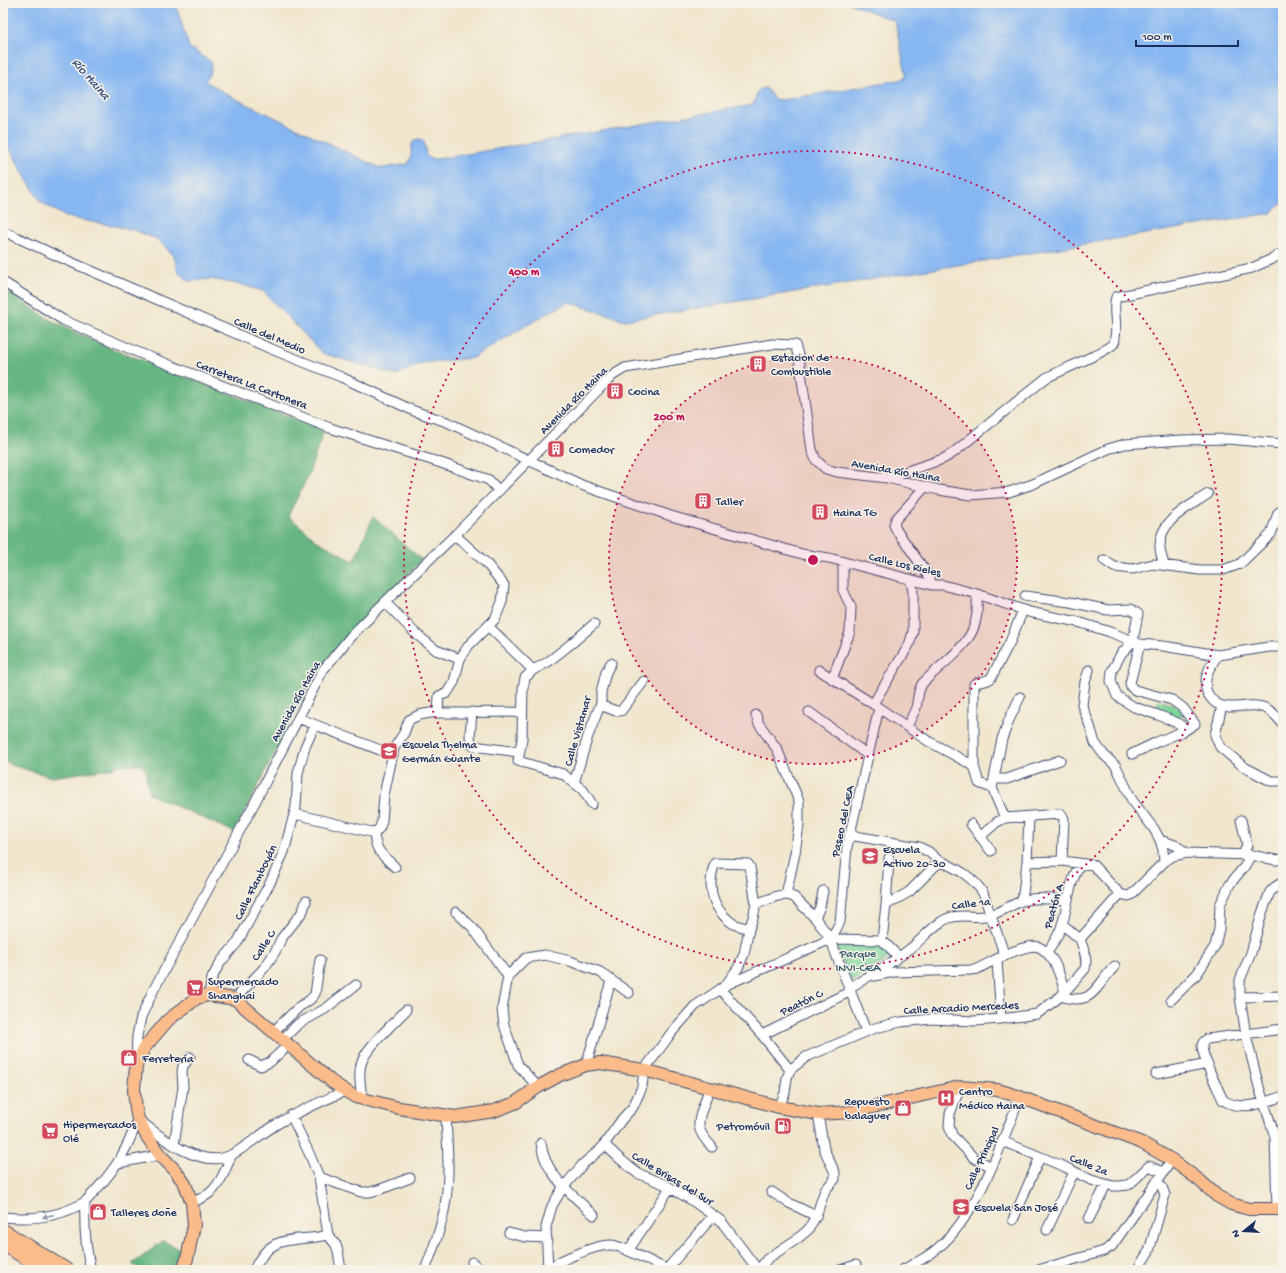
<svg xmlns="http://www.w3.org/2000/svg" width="1286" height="1273" font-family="'Gochi Hand',sans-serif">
<rect width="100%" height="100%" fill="#f7f3e8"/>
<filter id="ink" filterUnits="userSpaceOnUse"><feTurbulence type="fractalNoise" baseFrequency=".025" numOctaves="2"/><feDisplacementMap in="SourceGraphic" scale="8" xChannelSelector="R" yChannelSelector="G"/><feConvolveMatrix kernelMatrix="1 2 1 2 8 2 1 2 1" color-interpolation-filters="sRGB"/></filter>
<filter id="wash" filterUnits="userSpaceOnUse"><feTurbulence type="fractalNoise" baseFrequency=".012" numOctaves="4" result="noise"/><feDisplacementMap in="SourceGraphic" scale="16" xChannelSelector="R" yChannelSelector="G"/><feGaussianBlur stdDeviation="0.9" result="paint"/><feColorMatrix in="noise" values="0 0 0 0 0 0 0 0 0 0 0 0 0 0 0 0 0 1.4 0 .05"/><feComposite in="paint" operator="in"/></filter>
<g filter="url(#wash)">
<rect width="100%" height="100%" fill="#f1e6cd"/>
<path fill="#7ed599" stroke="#4c827c" d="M1159 700 1183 709 1179 721 1154 712Z
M850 943 879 945 893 956 851 982 835 944Z"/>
<path fill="#66b681" stroke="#407270" d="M7 291 50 320 103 345 324 430 308 476 288 516 319 542 354 561 373 517 422 560 349 633 311 684 234 832 149 794 146 770 139 764 119 765 109 769 52 777 11 765 3 759V293Z
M163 1241 184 1251 177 1270H141L132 1264Z"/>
<path fill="#87b7f2" stroke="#5173a8" d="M3 3H175L189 47 211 62V72L205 81 228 95 380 168H383L408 164 411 157 412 144 415 140 420 139 424 141 426 155 430 159H438L753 105C757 98 754 88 766 88L774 99 783 100 904 79 906 74 895 21 849 3H1283V202L1272 213 625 320 569 302 546 314 472 358 422 363 395 375 322 353 263 291 243 285 211 279 189 281 178 272 174 256 157 239 131 229 66 217 41 202 27 180 3 136Z"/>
</g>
<g filter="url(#ink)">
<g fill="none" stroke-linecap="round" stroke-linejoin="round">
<defs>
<path id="minor" d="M3 231 64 259 276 351 341 377 414 411 447 422 584 486 671 516 802 554 829 558 932 585H943L977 594 1029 612 1078 622 1110 632 1140 644 1163 646 1218 655 1269 647H1283
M3 282 63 320 142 354 330 428 441 463 489 480 499 491
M887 478 943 459 953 453 1046 378C1057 372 1111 350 1114 343 1115 341 1115 339 1115 337 1118 324 1112 310 1116 297L1252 268 1274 258 1283 252
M925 487 896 519 894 525 897 531 929 576 932 585
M1104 560 1114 567 1133 569 1153 564 1200 570H1223L1240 564 1271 534 1278 513 1283 509
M1164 565C1163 560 1160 553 1160 547 1159 520 1189 507 1208 494
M1025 596 1070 602 1108 610 1131 609 1138 614 1133 641 1121 654 1112 671 1111 681 1117 696 1134 707 1158 715 1180 724 1184 731
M385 602 415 633 436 650 460 659
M488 626 533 670
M1218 655C1210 666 1204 676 1206 689 1207 693 1208 694 1210 697 1223 717 1249 699 1267 709 1273 712 1279 719 1283 724
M819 670 873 704 928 741 974 766
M1089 670 1085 682 1082 705 1090 726 1095 743 1104 755 1116 766 1132 800 1154 829 1160 840 1163 850 1164 862
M832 679 850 632 851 607 843 590V562
M873 704 909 645 913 632V591L910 579
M600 705 616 711H621L644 681
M1222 706 1215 735 1220 747 1244 767 1271 781H1283
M472 712 470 737 472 745 481 747 519 752
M809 712 869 756
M438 713 439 696 447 693 454 682 460 659 469 645 495 619 502 602 504 585 486 563 455 535
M756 715 759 724 777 749 799 801V825L795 853 786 895
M298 718 393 755
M907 727 916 708 919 691 922 684C938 666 973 645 976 619 978 611 977 603 977 594
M1132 754 1157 742 1184 731 1195 724 1183 708 1172 700 1135 690 1131 687 1130 683 1140 644
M994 779H1007L1060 760
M574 783 588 736 601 703V692L606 672 611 663
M992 788 979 783 974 766V684C980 680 986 683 991 678L1010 642 1023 610
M592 804 583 790 563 774 518 761 522 739 523 688 525 678 533 670 548 662 572 643 594 624
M295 814 371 832 377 831 380 827 382 821 384 795 394 748 404 733 409 720 419 715 430 713 522 712
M1005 818 992 788 1002 739 1009 720 1020 697
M1241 820 1247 845 1243 855
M971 824 991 851
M374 832C375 851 382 855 395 867
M849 835 919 847 929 852 940 862
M980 837 997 822 1005 818 1059 814 1062 815 1064 819 1062 861
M1160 840 1175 845 1187 853
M1027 862 1062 861 1093 865 1120 894
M1022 901 1027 862 1029 817
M756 904 777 896 786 895 794 897 815 918 831 939 835 952 866 1031
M886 905 909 892 936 865 943 862C959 870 973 877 983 893L1005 956
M456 912 472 927 508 976
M815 918 820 907 823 891
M1062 924 1080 939
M831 939 840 922 847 847 879 708
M1080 939 1120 894 1128 896 1131 895 1164 862 1173 856 1187 853 1251 855 1276 860 1283 859
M882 940 886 905 889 858
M1047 953C1053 944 1059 935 1062 925 1068 905 1069 883 1080 864
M997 960 1001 1019
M874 976 894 972 970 970 977 969C990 963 1025 942 1039 947 1045 950 1050 956 1054 962 1059 971 1062 982 1065 992
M726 985 831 939 882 940 898 956
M849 988C870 976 892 963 911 948 921 940 930 929 941 922 955 912 970 918 986 916 999 914 1010 905 1022 901 1036 896 1054 900 1068 900
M720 989 762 1035 790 1070
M209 995 212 978 220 963 237 943 270 883 284 852 296 807 298 773 305 747 315 725
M1061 996C1094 1007 1095 986 1115 966
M1240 997 1283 996
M235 999 265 967 275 952 281 939 303 911 306 901
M1171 1000 1197 974 1215 946 1219 929 1220 905 1230 884 1244 867 1251 855
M1283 1029 1207 1039C1204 1041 1202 1043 1202 1046 1203 1060 1217 1087 1223 1100 1241 1112 1264 1103 1283 1096
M274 1031 300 1006C306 1003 312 999 315 994L320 960
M762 1035 851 991
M283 1039 298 1024 325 1009 356 985
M249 1060 261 1066 270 1062 289 1044
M136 1063 137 1036 141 1017 153 991 253 806 323 670 351 636 385 602 455 535 612 376 625 368 772 344 795 345 799 358 812 450 816 460 826 469 837 472 887 478 939 490 971 495 1009 492 1033 484 1108 449 1125 444 1182 440 1228 439 1283 444
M586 1065 611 981
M1156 1074 1208 1064
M538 1087 518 1065 504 1025 502 1009 508 976 526 958 545 955 570 961 600 972 629 993
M960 1087 950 1114 949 1126 952 1135 974 1158 992 1167
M709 1088C703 1115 688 1123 712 1147
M362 1099C361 1087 357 1071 363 1059 369 1045 395 1022 406 1010
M779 1107 785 1093 787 1078 790 1070 806 1057 875 1028 900 1022 932 1019 974 1021 1001 1019 1037 1014 1061 996 1085 969C1088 959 1083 948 1080 939
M291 1115 309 1153 319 1177 328 1235 336 1245 338 1251 341 1270
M1002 1141 1065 1167 1091 1180 1113 1186H1119L1128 1185 1133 1181 1149 1166 1163 1172
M541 1143C544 1174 573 1195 594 1215
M604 1144 620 1159 637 1173 664 1184 693 1201 721 1221 758 1270
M174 1145 183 1087 182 1072 183 1066 190 1057
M118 1163 160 1155
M319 1177 361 1192H370L381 1189 410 1178
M772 1192 787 1202 816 1216
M85 1202C84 1226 85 1247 91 1270
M192 1203C197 1200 202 1198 207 1195 220 1187 226 1168 232 1154
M1277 1210 1275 1137 1259 1087 1246 1035 1240 997V980L1251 953 1262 913 1270 892 1275 887 1283 882
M3 1217C31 1220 59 1217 83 1203 88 1200 92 1194 96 1190 118 1166 127 1149 138 1119 161 1138 203 1171 233 1154 247 1146 260 1135 274 1126 296 1112 321 1102 345 1091
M1089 1219 1106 1185
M1013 1220 1040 1157
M1047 1230 1074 1172
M509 1233 525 1237 547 1238
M628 1251 670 1188
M472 1262 480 1270
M667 1269 713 1216
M254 1270C271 1231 295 1243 328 1235
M425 1270C434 1247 443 1223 446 1199 450 1171 447 1143 446 1115
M548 1270 546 1227 552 1206 562 1189 583 1164 601 1149 622 1119 633 1107 642 1087 644 1070 672 1032 695 1006 725 986 738 968 744 954 749 929 753 918 756 904 750 867 748 864 715 863C708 882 710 901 724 916 727 919 730 922 734 924 738 926 744 927 749 929
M548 1270C556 1262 567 1258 577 1254 587 1250 599 1245 610 1245 620 1244 656 1265 668 1270
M759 1270 767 1259 797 1239 808 1230 816 1216 825 1190 835 1179V1173L824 1149 818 1114
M840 1270 856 1265
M902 1270C914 1264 928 1257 938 1248 978 1215 1001 1144 1020 1097
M1038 1270 1104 1251 1112 1246 1172 1160
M1137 1270 1149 1251 1165 1195 1162 1187 1157 1181"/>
<path id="major" d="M183 1270 187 1259 194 1225 192 1203 185 1184 174 1169 160 1155 148 1138 138 1119 136 1109 134 1090 136 1066 144 1048 168 1020 197 998 209 995 235 999 332 1082 355 1097 399 1108 455 1117 494 1111 515 1103 538 1087 560 1075 586 1065 600 1063 644 1070 779 1107 818 1114 852 1112 919 1096 960 1087 998 1090 1020 1097 1142 1143 1172 1160 1199 1180 1217 1196 1231 1204 1249 1209H1283"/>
<path id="highway" d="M3 1231 66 1270
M3 1243 45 1270"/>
</defs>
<use href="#minor" stroke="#3b4a6f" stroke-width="11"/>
<use href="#major" stroke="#3b4a6f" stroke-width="14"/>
<use href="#highway" stroke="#3b4a6f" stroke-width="16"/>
<use href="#minor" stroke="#fff" stroke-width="9"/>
<use href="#major" stroke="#fabc8b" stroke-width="12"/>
<use href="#highway" stroke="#fabc8b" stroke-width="14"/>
</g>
<defs><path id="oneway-solid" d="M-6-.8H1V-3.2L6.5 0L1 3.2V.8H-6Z"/></defs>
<use fill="#8d97ae" href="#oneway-solid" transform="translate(48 1216) rotate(167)"/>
</g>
<circle cx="813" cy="560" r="204" fill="#c2185b" fill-opacity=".12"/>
<g fill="none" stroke="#c2185b" stroke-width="2" stroke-dasharray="2 4">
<circle cx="813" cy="560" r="204"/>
<circle cx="813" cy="560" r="409"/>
</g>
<defs>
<symbol id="building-square" viewBox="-11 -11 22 22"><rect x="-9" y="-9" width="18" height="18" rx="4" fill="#d1495b" stroke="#f7f3e8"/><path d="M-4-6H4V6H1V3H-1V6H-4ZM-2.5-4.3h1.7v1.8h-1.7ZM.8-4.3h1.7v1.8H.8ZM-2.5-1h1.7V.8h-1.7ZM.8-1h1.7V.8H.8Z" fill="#fff"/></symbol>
<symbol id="school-square" viewBox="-11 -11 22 22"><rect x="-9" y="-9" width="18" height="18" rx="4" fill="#d1495b" stroke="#f7f3e8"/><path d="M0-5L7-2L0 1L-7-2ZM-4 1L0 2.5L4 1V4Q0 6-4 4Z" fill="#fff"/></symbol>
<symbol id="supermarket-square" viewBox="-11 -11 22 22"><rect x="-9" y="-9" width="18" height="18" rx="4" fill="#d1495b" stroke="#f7f3e8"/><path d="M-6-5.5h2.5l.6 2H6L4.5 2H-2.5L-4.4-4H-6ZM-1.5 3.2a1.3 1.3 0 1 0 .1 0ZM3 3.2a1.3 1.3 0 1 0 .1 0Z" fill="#fff"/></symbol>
<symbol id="shop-square" viewBox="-11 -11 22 22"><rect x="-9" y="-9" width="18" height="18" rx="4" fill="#d1495b" stroke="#f7f3e8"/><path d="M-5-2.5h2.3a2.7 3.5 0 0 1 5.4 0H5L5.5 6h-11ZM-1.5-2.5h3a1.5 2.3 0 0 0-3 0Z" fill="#fff"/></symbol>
<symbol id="hospital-square" viewBox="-11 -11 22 22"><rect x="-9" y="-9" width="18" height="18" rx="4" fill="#d1495b" stroke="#f7f3e8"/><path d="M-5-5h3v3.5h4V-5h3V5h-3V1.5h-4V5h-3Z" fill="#fff"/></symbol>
<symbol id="fuel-square" viewBox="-11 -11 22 22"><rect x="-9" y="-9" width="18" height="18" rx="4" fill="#d1495b" stroke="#f7f3e8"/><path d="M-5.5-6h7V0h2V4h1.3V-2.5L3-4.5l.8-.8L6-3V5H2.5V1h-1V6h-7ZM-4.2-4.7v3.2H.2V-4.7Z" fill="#fff"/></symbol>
</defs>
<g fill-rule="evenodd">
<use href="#building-square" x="748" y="354" width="20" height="20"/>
<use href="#building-square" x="605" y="381" width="20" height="20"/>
<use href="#building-square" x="546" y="439" width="20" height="20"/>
<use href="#building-square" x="693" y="491" width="20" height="20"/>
<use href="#building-square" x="810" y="502" width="20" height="20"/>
<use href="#school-square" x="379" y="741" width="20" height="20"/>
<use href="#school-square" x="860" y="846" width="20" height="20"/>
<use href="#supermarket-square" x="185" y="978" width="20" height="20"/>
<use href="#shop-square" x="119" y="1048" width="20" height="20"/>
<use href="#hospital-square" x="936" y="1088" width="20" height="20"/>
<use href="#shop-square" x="893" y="1098" width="20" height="20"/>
<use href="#fuel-square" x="773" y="1116" width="20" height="20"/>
<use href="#supermarket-square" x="40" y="1121" width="20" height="20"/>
<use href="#school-square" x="951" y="1197" width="20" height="20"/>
<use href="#shop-square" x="88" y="1202" width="20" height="20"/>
</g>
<g text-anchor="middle" stroke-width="3" stroke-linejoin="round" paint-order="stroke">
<g font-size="12" fill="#1b2f5e" stroke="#f7f3e8">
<text transform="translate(270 335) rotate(23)" y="4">Calle del Medio</text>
<text transform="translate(252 384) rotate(21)" y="4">Carretera La Cartonera</text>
<text transform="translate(573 400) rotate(-45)" y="4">Avenida Río Haina</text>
<text transform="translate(896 470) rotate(10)" y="4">Avenida Río Haina</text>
<text transform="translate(905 564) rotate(13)" y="4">Calle Los Rieles</text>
<text transform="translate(295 701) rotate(-61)" y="4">Avenida Río Haina</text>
<text transform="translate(577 731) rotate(-74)" y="4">Calle Vistamar</text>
<text transform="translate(842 821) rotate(-78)" y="4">Paseo del CEA</text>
<text transform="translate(255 882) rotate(-64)" y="4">Calle Flamboyán</text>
<text transform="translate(971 903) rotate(-7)" y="4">Calle 1a</text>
<text transform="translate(1053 906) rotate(-74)" y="4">Peatón A</text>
<text transform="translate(263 945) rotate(-57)" y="4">Calle C</text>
<text transform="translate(801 1002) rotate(-26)" y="4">Peatón C</text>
<text transform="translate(961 1007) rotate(-3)" y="4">Calle Arcadio Mercedes</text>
<text transform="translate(981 1158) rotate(-65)" y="4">Calle Principal</text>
<text transform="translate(1089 1164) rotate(22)" y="4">Calle 2a</text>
<text transform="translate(673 1178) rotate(31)" y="4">Calle Brisas del Sur</text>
</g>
<g font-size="12" fill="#1b2f5e" stroke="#f7f3e8" text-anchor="start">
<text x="771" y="361">Estacion de<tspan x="771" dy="14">Combustible</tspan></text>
<text x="628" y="395">Cocina</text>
<text x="569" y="453">Comedor</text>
<text x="716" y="505">Taller</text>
<text x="833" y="516">Haina TG</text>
<text x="402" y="748">Escuela Thelma<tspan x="402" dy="14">Germán Guante</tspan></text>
<text x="883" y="853">Escuela<tspan x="883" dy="14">Activo 20-30</tspan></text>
<text x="208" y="985">Supermercado<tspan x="208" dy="14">Shanghai</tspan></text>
<text x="142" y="1062">Ferretería</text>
<text x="959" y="1095">Centro<tspan x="959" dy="14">Médico Haina</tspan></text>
<text x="890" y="1105" text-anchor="end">Repuesto<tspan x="890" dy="14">balaguer</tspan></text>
<text x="63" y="1128">Hipermercados<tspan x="63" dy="14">Olé</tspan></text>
<text x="770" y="1130" text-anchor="end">Petromóvil</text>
<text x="974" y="1211">Escuela San José</text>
<text x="111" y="1216">Talleres doñe</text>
</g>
<g font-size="12" fill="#34586d" stroke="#f7f3e8">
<text x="858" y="957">Parque<tspan x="858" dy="14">INVI-CEA</tspan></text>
</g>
<g font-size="13" font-style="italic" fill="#365183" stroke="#f7f3e8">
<text transform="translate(92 78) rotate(49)" y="5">Río Haina</text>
</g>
</g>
<circle cx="813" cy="560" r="6" fill="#c2185b" stroke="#f7f3e8" stroke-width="2"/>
<g font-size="12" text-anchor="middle" font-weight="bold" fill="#c2185b" stroke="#f7f3e8" stroke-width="3" stroke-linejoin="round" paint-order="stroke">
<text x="524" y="275">400 m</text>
<text x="669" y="420">200 m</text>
</g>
<rect width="1286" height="1273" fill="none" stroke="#f7f3e8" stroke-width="16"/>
<g transform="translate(1244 1231) rotate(252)" stroke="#f7f3e8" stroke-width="3" paint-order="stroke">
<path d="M0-3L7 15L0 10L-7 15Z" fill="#1b2f5e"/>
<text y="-6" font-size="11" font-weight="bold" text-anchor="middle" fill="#1b2f5e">N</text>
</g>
<path d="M1136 40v6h102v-6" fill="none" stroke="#1b2f5e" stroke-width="2"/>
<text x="1142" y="40" font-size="12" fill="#1b2f5e" stroke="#f7f3e8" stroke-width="3" paint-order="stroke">100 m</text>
</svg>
